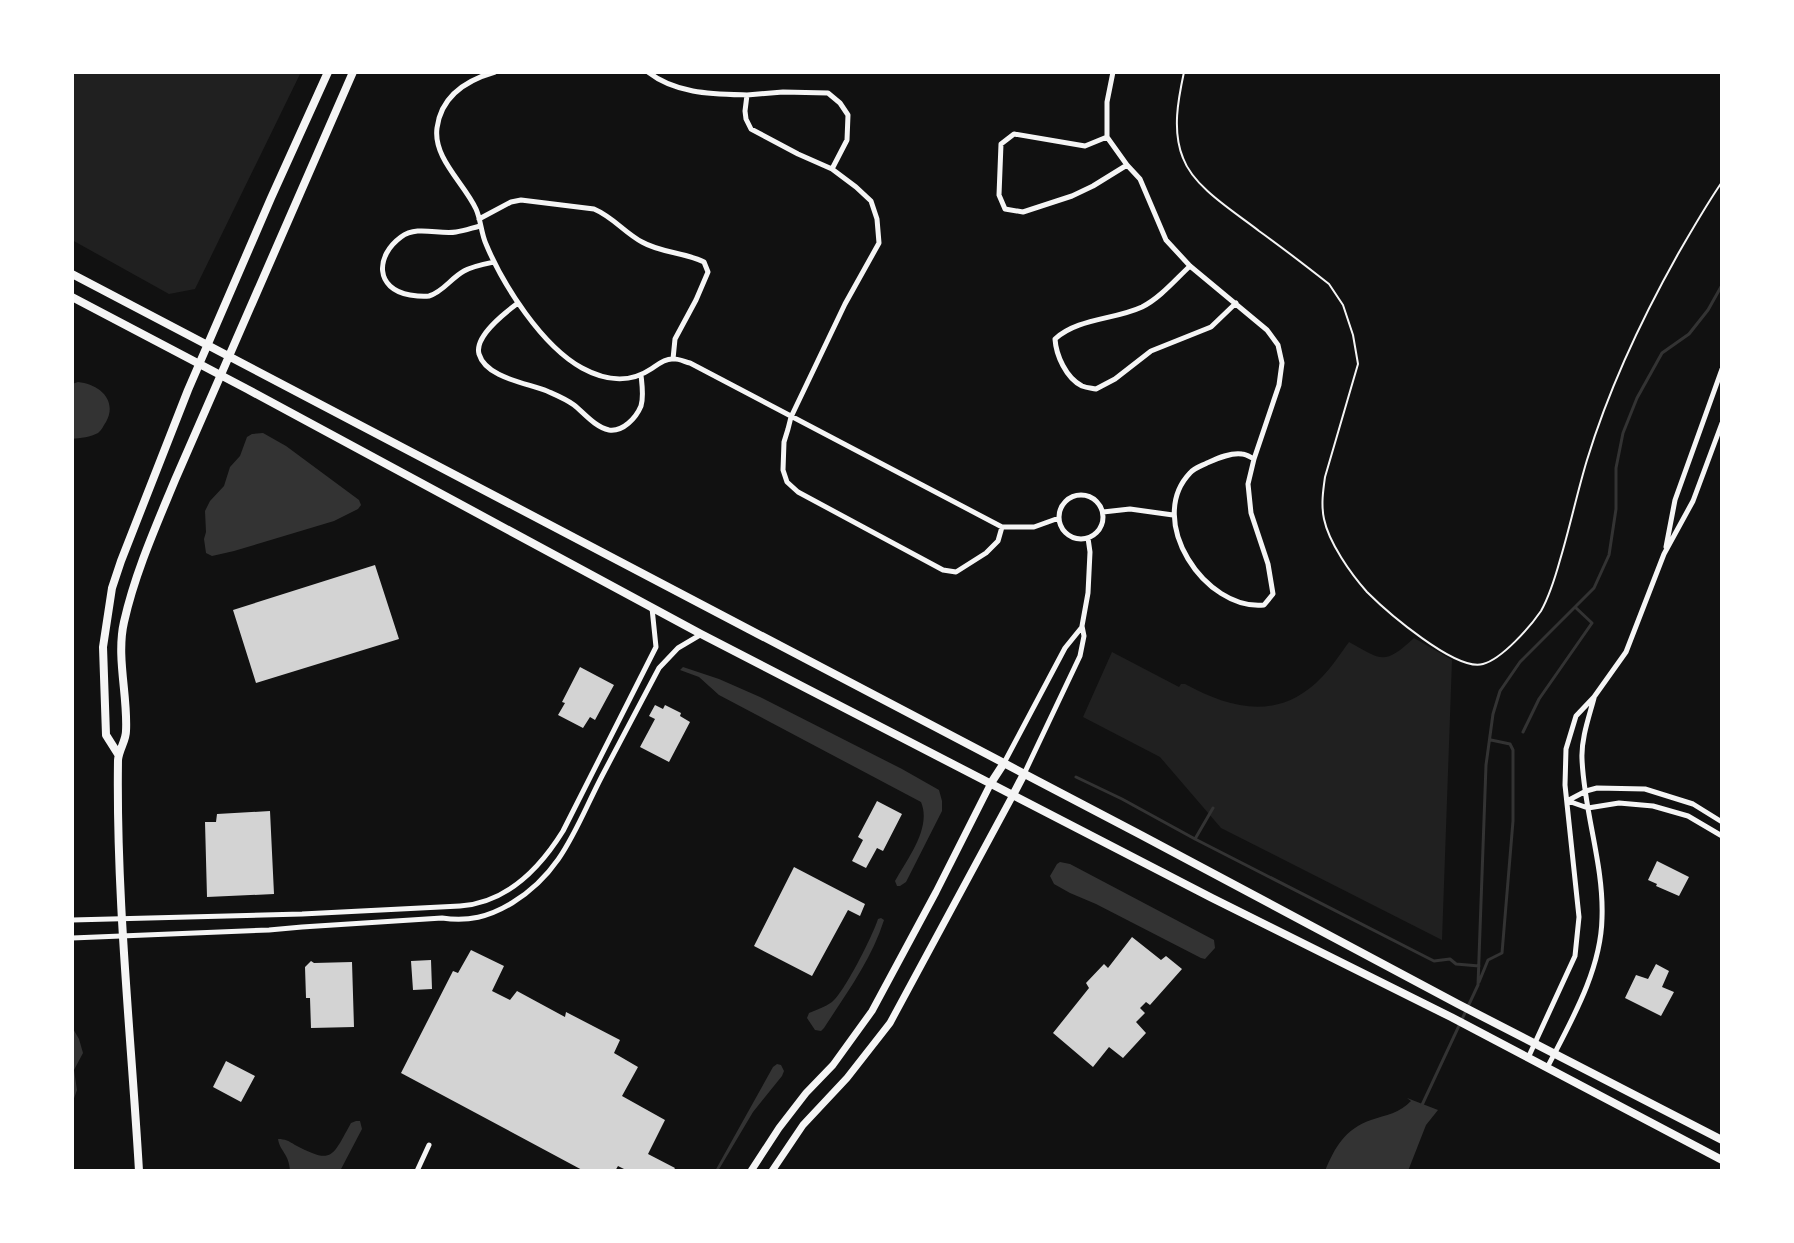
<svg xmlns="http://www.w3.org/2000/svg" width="1794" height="1243" font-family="'Fira Sans Condensed',sans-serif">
<rect width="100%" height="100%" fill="#111"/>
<path fill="#202020" d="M72 72H301L195 289 169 294 72 240Z
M1414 638 1452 660 1442 940 1221 828 1160 757 1083 717 1112 652 1179 687 1181 684H1185C1233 710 1280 721 1322 677 1332 667 1340 654 1349 642 1381 659 1383 667 1414 638Z"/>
<path fill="#333" d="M78 382C99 384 118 400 106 422 103 426 102 430 98 433 91 437 80 438 72 439V384Z
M263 433 286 446 359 500 361 505 358 509 334 521 234 551 212 556 206 553 204 539 206 532 205 511 210 501 224 486 230 467 240 456 247 437 252 434Z
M683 667 719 679 760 697 902 769 939 790 942 801V811L906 882 900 886H897L895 881C907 859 932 828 921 802L719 695 699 677 680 670Z
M1060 862 1070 864 1214 940 1215 948 1205 959 1201 958 1096 904 1070 893 1054 884 1050 876 1057 864Z
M881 918 884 920C872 959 846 994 824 1028L821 1031 815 1030 807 1018 809 1013C816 1010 825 1007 832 1002 844 993 873 935 878 919Z
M72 1027 79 1039 83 1053 74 1070 77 1090 72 1104Z
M777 1064 781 1065 784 1071 782 1076 753 1112 718 1171H715L773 1067Z
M1407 1098 1438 1110 1426 1125 1408 1171H1325C1335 1147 1345 1129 1371 1120 1386 1115 1400 1113 1411 1101Z
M356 1121H360L362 1129 340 1171H290C289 1153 280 1152 278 1139 285 1139 289 1141 295 1145 333 1165 332 1157 351 1123Z"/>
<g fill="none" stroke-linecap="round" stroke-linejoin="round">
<path stroke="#333" stroke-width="3" d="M1523 732 1539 699 1592 623 1575 607
M1076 777 1122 799 1195 839
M1213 808 1195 839 1428 958 1434 961 1450 959 1456 964 1479 966
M1479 982 1488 960 1502 953 1513 821V750L1510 744 1491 740
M1422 1105 1478 985 1486 765 1493 714 1500 691 1520 662 1594 588 1609 555 1616 509V468L1623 433 1637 398 1662 353 1689 334 1708 310 1722 285"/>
</g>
<path fill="#d3d3d3" d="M375 565 399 639 256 683 233 610Z
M580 667 614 685 595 720 590 717 583 728 558 715 565 703 562 702Z
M655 705 663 709 665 705 681 713 680 716 690 722 669 762 640 747 655 719 649 716Z
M877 801 902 814 883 851 877 848 866 868 852 861 863 840 858 837Z
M270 811 274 894 207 897 205 822H216L217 814Z
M1657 861 1689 877 1679 896 1656 886 1657 884 1648 880Z
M794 867 865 904 860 916 848 910 812 976 754 946Z
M1132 937 1161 960 1166 956 1182 969 1150 1005 1146 1002 1140 1008 1145 1013 1136 1022 1146 1033 1123 1058 1109 1047 1093 1067 1053 1033 1089 988 1086 983 1104 964 1108 968Z
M471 950 504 966 492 991 510 1000 517 991 565 1017 566 1012 620 1040 614 1053 638 1067 622 1096 665 1120 648 1154 675 1168 673 1171H628L618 1166 615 1171H584L401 1073 453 971 458 973Z
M431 960 432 989 413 990 411 961Z
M311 961 314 963 352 962 354 1027 311 1028 310 998H306L305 967Z
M1656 964 1669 971 1662 987 1674 992 1661 1016 1625 998 1636 975 1648 979Z
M226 1061 255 1076 241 1102 213 1087Z"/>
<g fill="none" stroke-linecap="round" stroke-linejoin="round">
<path stroke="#f5f5f5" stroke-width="2" d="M1184 72C1178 100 1172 131 1183 158 1194 188 1235 212 1259 231 1283 248 1306 266 1329 284L1343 305 1353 335 1358 364 1325 477C1323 491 1321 505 1324 519 1329 543 1351 574 1367 592 1386 611 1456 672 1483 664 1502 659 1530 627 1541 611 1550 595 1555 578 1560 560 1570 527 1577 493 1587 460 1609 388 1641 320 1678 254 1692 230 1706 205 1722 182"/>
<path stroke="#f5f5f5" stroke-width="5" d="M495 72C467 80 441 96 437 128 433 158 464 183 476 209 481 220 481 233 486 244 503 285 542 346 582 368 604 380 629 384 651 369 657 365 664 359 672 359 678 358 685 362 690 363L1002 527H1034L1059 518
M648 72C676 94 713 94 747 95L745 111 746 119 751 129 798 154 832 169 856 187 871 201 877 219 879 243 845 304 791 417 788 429 784 442 783 470 787 482 798 492 943 570 956 572 986 553 998 541 1002 527
M1113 72 1107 102V137L1127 165 1140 179 1166 240 1190 266 1267 330 1278 345 1282 363 1279 385 1254 459 1248 484 1251 513 1268 564 1273 594 1264 605C1205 611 1145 520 1190 473 1194 468 1201 466 1207 463 1216 459 1231 452 1242 454 1246 454 1250 457 1254 459
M747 95 783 92 828 93 840 103 848 115 847 140 832 169
M1107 137 1085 146 1014 134 1001 144 999 195 1005 209 1023 212 1072 196 1093 186 1127 165
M479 219 511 202 521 200 594 209C613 217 625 233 642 242 661 253 684 252 704 262L708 272 696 300 675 339 673 359
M480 226C472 228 464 231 456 232 439 235 417 225 401 237 375 256 375 289 410 295 416 296 423 297 429 296 443 292 451 278 464 271 473 266 484 264 494 262
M1190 266C1175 280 1160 298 1142 307 1114 320 1078 318 1055 339 1056 355 1066 378 1082 386 1087 388 1091 388 1096 389L1115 379 1151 351 1211 327 1236 303
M518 303C506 312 474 336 479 354 486 378 527 383 547 391 556 395 566 399 574 405 584 413 595 427 609 430 623 432 636 418 641 406 644 396 642 385 641 375
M1059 517a22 22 0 1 1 44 0a22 22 0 1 1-44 0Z
M1103 512 1130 509 1173 515
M1666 547 1675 500 1722 369
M1004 763 1065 648 1082 627
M1024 774 1080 656 1084 636 1082 626 1088 593 1090 552 1088 538
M1567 801 1586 791 1597 788 1645 789 1693 804 1722 822
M1568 801 1588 808 1619 803 1653 806 1688 816 1722 836
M72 920 302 914 460 906C506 903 540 868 563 831L656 647 652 608
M72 938 269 930 302 927 442 918C468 922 489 917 512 903 563 872 576 826 602 776 621 740 640 704 659 668L678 648 700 635
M1528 1058 1575 956 1579 917 1565 785 1566 749 1576 716 1594 697 1626 652 1664 554 1693 501 1722 423
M1547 1068C1570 1023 1601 971 1602 918 1604 865 1584 812 1582 759 1581 739 1589 717 1594 698
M417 1171 429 1145"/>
<path stroke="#f5f5f5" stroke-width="7" d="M751 1171 779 1128 806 1093 833 1065 872 1011 936 892 991 783
M772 1171 803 1125 847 1078 890 1023 1013 795"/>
<path stroke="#f5f5f5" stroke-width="8" d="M72 274 1141 835 1458 1004 1722 1140
M72 297 247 389 701 634 1212 898 1451 1017 1722 1160
M118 754 106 735 103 647 112 588 121 561 188 390 271 198 328 72
M991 783 1004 763
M1013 795 1024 774
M139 1171C131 1034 116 897 118 760 119 749 126 741 126 731 128 696 116 657 124 622 135 573 156 526 175 480L353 72"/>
</g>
<rect width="1794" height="1243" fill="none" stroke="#ffffff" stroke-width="148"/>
</svg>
